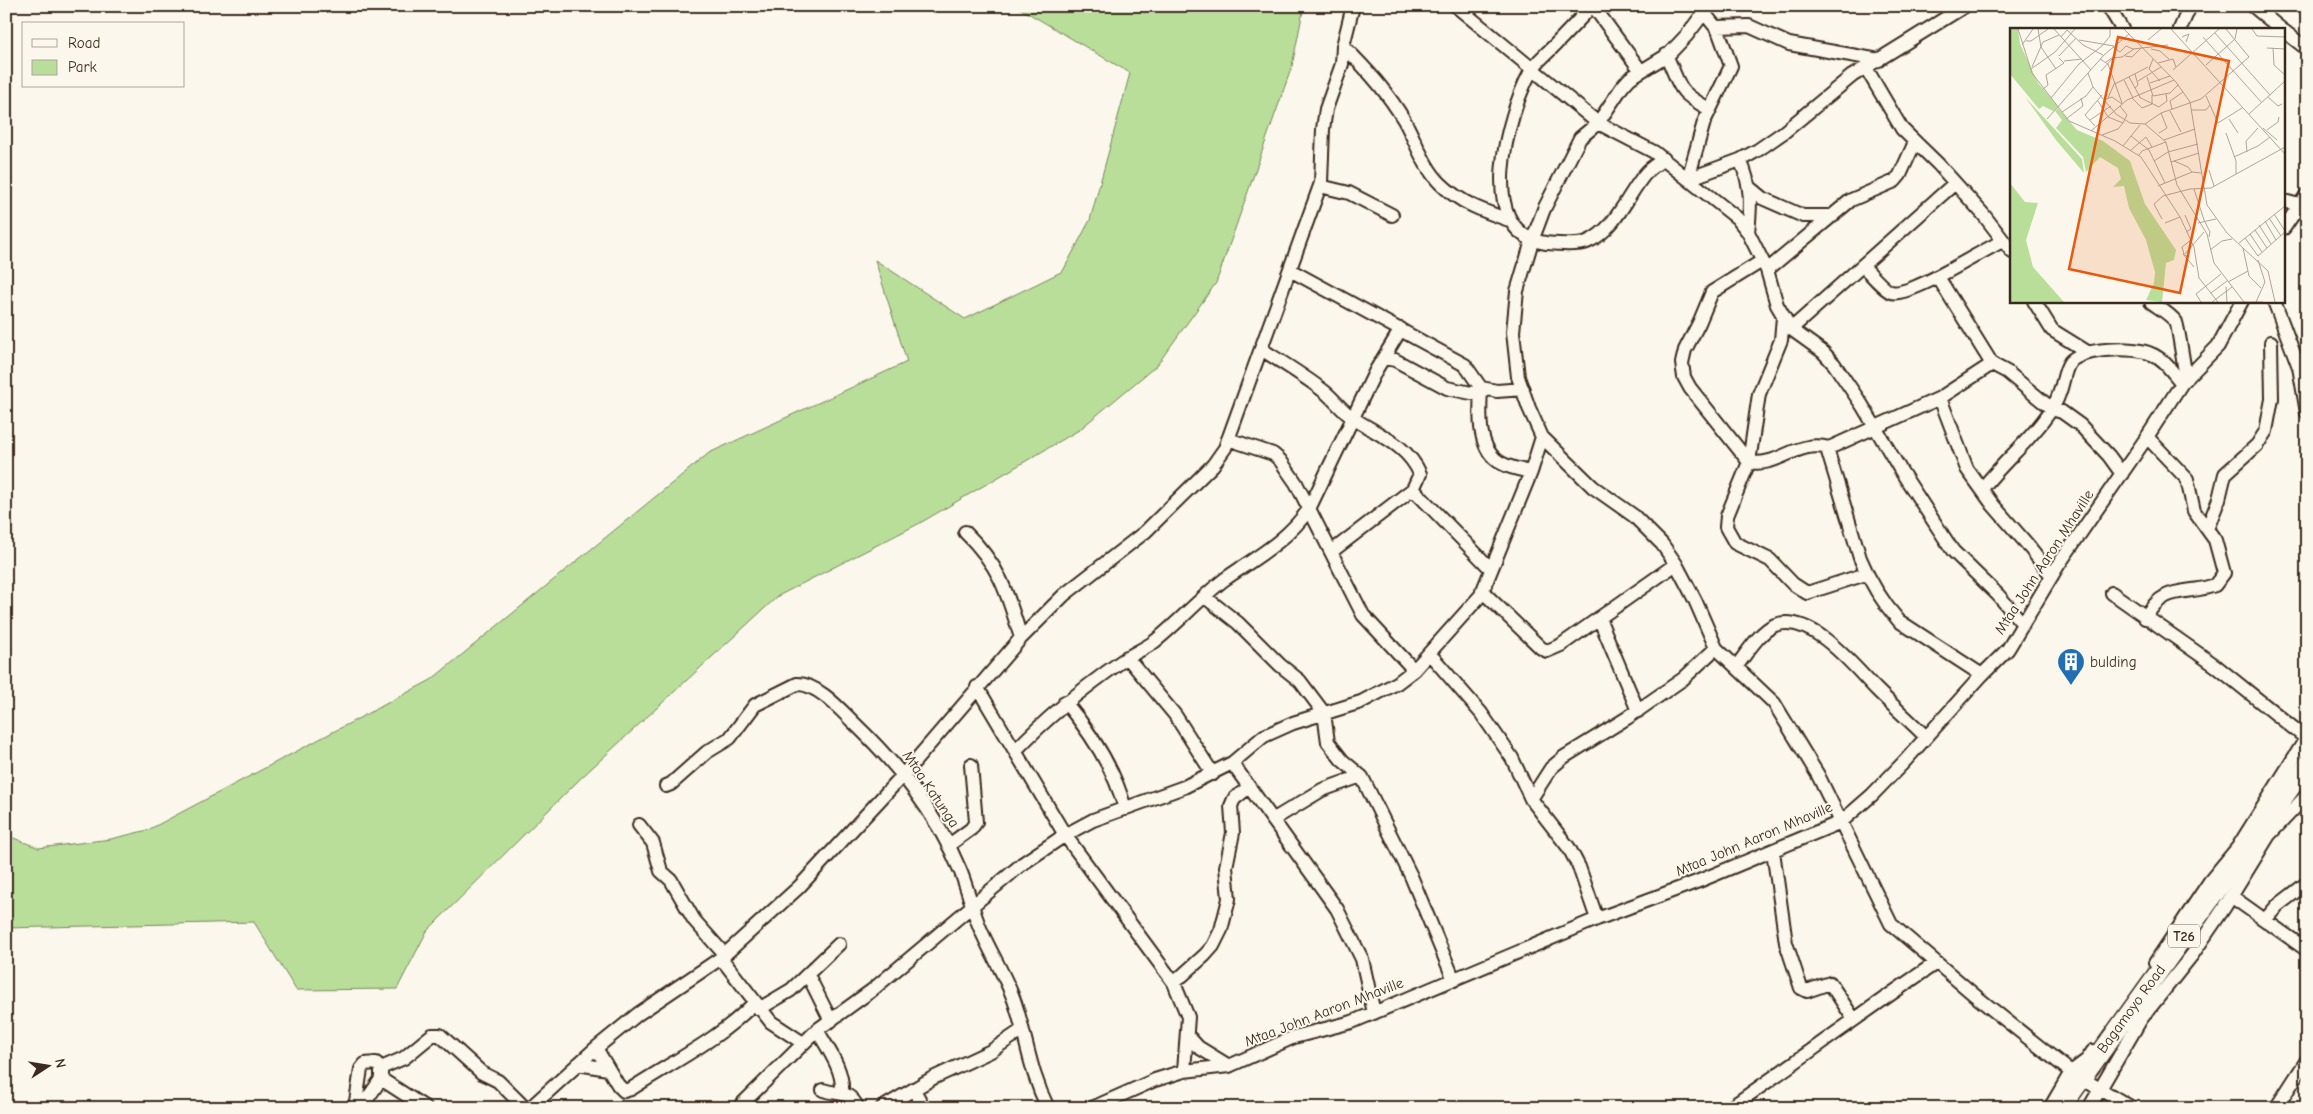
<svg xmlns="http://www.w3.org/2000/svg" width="2313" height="1114" font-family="'Comic Neue',sans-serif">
<rect width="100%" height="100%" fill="#fbf7ec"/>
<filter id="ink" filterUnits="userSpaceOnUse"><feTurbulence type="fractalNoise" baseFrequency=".02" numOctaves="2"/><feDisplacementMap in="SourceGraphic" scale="10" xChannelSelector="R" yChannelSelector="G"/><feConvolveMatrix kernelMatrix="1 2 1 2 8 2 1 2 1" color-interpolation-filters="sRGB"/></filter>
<g filter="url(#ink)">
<path fill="#b8de9a" stroke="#7a845c" d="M1016 6H1304L1292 66 1216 283 1157 365 1079 430 920 523 778 596 581 778 427 931 397 989 296 990 254 922 6 928V835L39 848 111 839 148 830 431 680 709 453 907 362 875 260 965 319 1063 271 1090 220 1130 73Z"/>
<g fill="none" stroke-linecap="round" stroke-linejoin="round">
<defs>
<path id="minor" d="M1456 6 1598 123 1654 152 1737 218 1748 232 1767 270 1777 305 1791 329 1823 352 1834 364 1862 405 1901 471 1953 551 1998 595 2023 624
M1592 6C1578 21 1564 36 1550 50 1543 57 1534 64 1530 73 1508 114 1473 234 1546 243 1557 244 1577 246 1587 242 1616 230 1628 193 1646 173 1651 167 1657 164 1664 159
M1593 6 1641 71
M1709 6 1687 35 1669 54 1630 78 1622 87 1598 123 1580 138 1544 209 1532 241 1517 291 1513 332 1518 377 1529 408 1542 437 1593 487 1634 516 1662 544 1676 564 1695 600 1716 648 1774 703 1818 775 1891 924 1978 998 2071 1072 2132 1108
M2108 6 2122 29
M2253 6 2281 29
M1716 27 1749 26 1789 44 1879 60
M2180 29 2190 6
M2284 31 2307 49
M1343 46C1366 68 1388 93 1404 120 1416 141 1423 166 1440 183 1460 203 1483 211 1509 220
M1666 55C1682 88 1675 90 1709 109
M1866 68 1902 129 1938 164 1983 214 2012 252
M1740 160C1752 186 1751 204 1748 232
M1688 179 1740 160 1758 150 1784 132 1852 76 1965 6
M1688 179 1704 122 1731 66 1718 30 1705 14
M1320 186 1349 193 1392 215
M1750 188 1762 198 1803 216H1833
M2284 201 2299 205
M2284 228 2307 194
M1762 261 1712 292 1699 323 1685 350 1682 363 1684 377 1690 388 1749 462C1778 468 1797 439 1829 448
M1863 266C1869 272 1884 290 1891 292 1910 298 1982 250 2003 241
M1290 270 1465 365 1481 388 1497 391 1523 389
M1767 270 1851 200 1895 181 1900 175 1915 142
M1938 277 1992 364 2007 372 2052 409 2062 412 2080 425 2109 456 2122 474
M2034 301 2052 330 2089 353
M2274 301 2299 367 2307 413
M2151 302C2159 308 2170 314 2176 322 2178 325 2184 368 2186 377
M1783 317 1781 340 1759 394 1749 462 1727 516 1726 527 1735 543 1770 560 1793 584 1807 593 1866 574
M1791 329 1955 183
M1261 349C1283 363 1305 376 1325 392 1335 400 1342 411 1353 418 1378 435 1407 444 1420 474L1413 489 1331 552
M1384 358 1395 360 1447 388 1481 395
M1481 388C1480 412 1476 449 1501 463 1510 468 1521 470 1531 472
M1940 398 1967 469 1993 505 2027 544 2052 576
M1228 439 1273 454 1280 460 1296 483 1363 615 1414 670
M1413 489 1491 569
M1982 489C2001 464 2025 445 2043 421 2050 412 2056 404 2059 394 2063 385 2064 370 2070 362 2081 348 2135 346 2151 354 2164 359 2173 373 2182 383
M2207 529 2219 499 2225 474 2257 445 2266 431 2272 399 2271 342
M965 532C1000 566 1007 592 1021 638
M1482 591 1541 648 1547 651 1561 645 1676 564
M2112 593 2216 666 2307 739
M1205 597 1238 623 1280 665 1300 681 1324 713 1328 742 1342 760 1362 777 1411 876 1454 980
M1599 618 1638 711
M2145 618C2165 583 2185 596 2215 585L2224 573 2215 540 2194 511 2187 479 2147 437
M1429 653 1481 713 1512 758 1531 799 1569 848 1579 867 1597 919
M1127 657 1175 715 1213 774
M1736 667C1746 654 1760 631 1775 625 1812 612 1854 667 1877 690 1893 706 1910 721 1926 737
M1982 675 1899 621C1883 603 1869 580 1860 558L1828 452 1829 448 1940 398 1992 364
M977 687 1065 835 1174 983 1188 1017 1184 1071
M1065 702C1091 733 1115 770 1125 809
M1015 751C1048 716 1082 689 1122 661 1132 654 1144 649 1154 642 1179 622 1200 598 1225 579 1256 557 1287 541 1309 509L1376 370 1401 329
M1232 763 1337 909 1362 959 1374 1013
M666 786 671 784 707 752 730 738 755 705 797 684C816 683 839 708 852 721 898 765 935 811 960 870 968 889 972 909 980 928 990 952 1005 975 1014 1000 1027 1038 1029 1070 1048 1108
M1531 799 1551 768 1564 757 1627 718 1683 679 1716 648
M1274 819 1322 790 1361 776
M639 825 653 843 661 871 671 880 694 920 725 955
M949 845 971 829 976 822 971 765
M1773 851 1786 943 1801 988 1807 991 1830 983 1853 1018
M2231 896 2307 950
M2265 920 2277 906 2307 883
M721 958 771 1022 803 1043
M2155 963 2210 881 2238 847 2307 737
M808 975 831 1021
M1174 983 1205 955 1213 946 1221 930 1229 899 1226 867 1233 833 1231 806 1234 799 1249 787
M759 1009 791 990 839 944
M817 1030C828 1049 844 1070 842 1093
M1188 1036 1198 1047 1229 1066
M596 1048 618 1085 624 1091 631 1089C672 1062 720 1039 754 1003
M578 1064 608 1069
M381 1068 404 1058 432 1035H440L482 1073 498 1081 525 1108
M381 1079 426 1108
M823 1090C841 1096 848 1089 858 1108
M914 1090 924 1108
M355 1108 361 1069 365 1064 376 1063 381 1068V1079L361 1108
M530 1108 596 1048 638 1014 721 958 799 887 903 775 1021 638 1064 595 1145 532 1213 465 1225 448 1321 183 1323 129 1326 109 1342 64 1343 46 1353 6
M738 1108 817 1030 871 991 1022 864 1065 835 1093 820 1184 787 1232 763 1264 736 1293 723 1361 702 1397 683 1414 670 1481 595 1531 472 1542 437
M882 1108 933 1078 991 1051 1022 1030
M1092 1108 1155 1080 1184 1071 1229 1066 1294 1037 1352 1022 1597 919 1699 881 1841 822 1872 795 1904 762 1982 675 2008 649 2059 564 2147 437 2182 383 2218 346 2242 301
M1730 1108C1799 1060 1866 1010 1936 963
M2050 1108 2071 1072 2087 1060 2093 1051
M2089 1108 2141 1019 2192 955 2224 908 2269 835 2307 795
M2276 1108 2307 1060"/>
<path id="highway" d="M2061 1108 2307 765"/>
</defs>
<use href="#minor" stroke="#3b2a1e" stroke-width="16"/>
<use href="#highway" stroke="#3b2a1e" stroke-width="21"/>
<use href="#minor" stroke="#fbf7ec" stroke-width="12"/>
<use href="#highway" stroke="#fbf7ec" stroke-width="18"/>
</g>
</g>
<defs>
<symbol id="building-pin" viewBox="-11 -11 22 30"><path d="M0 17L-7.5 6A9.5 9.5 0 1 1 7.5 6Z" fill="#1f6fb2" stroke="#fbf7ec"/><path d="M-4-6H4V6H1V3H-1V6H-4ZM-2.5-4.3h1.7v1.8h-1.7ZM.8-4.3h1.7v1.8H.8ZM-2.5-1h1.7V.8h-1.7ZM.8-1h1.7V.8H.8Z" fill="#fff"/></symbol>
</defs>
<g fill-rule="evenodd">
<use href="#building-pin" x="2055" y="646" width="32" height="43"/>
</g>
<g text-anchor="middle" stroke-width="4" stroke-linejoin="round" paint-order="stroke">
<rect fill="#fbf7ec" stroke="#75685c" stroke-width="1" x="2168" y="924.5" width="32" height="23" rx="4"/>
<g font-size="14" font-weight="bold" fill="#3b2a1e">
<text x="2184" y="941">T26</text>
</g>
<g font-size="15" fill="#3b2a1e" stroke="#fbf7ec">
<text transform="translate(2044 562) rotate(-57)" y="5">Mtaa John Aaron Mhaville</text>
<text transform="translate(931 789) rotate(56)" y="5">Mtaa Katunga</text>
<text transform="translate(1754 839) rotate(-23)" y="5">Mtaa John Aaron Mhaville</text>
<text transform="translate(2131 1009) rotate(-54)" y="5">Bagamoyo Road</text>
<text transform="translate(1324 1012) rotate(-21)" y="5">Mtaa John Aaron Mhaville</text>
</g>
<g font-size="15" fill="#3b2a1e" stroke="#fbf7ec" text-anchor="start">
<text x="2090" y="667">bulding</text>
</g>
</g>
<g transform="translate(2010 28)">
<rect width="275" height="275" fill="#fbf7ec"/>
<path d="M0 1H8L10 16 28 55 48 78 43 83 33 78 29 81 0 46ZM15 69 72 131 74 145 46 112ZM48 80 67 102 93 113 120 133 135 176 166 222 164 232 156 235 152 274 136 272 144 255 145 244 136 212 119 180 114 158 103 159 111 151 108 140 90 129 76 144 73 129 46 100 52 92 45 83ZM0 155 15 174 28 175 16 212 23 239 54 274H0Z" fill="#b8de9a"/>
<path fill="none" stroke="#aea59a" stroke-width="1" d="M8 1 22 45 59 93 105 113 131 129 170 189 184 219 189 250 208 274M28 1 31 19 46 41M44 1 81 42M114 1 166 54 180 74 197 177 217 205 233 220 239 248 251 260M161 1 275 126M242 1 247 8 275 9M205 5 260 67M51 9 57 2 73 17 93 27M172 9 179 6 176 14M193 9 252 75M69 12 104 18M138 12 151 1M16 13H21L38 1M12 17 23 1M103 19 110 24 116 18 123 21 158 17M257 20 275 21M263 20 264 37 275 47M141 21 150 23 159 31M49 28 66 10M115 28 122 29 131 20M90 31 98 36 112 75M143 31 139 41 150 53M54 33 72 31M96 34 102 30 112 29 124 21M148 35 163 31 166 39M196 37 225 11 227 1M22 39 33 14 49 7M21 41 45 24 65 1M163 42 209 1M91 43 103 30M78 45 83 59 106 86 120 95 135 96 151 85 191 71 239 29 216 1M119 49 130 69M137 49 143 68 160 65 168 57M114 52 123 70M128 53 151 39M140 55 160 48M105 56 138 39M125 60 128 57 125 46M33 61 38 57 36 47 54 35 49 30M196 68 208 95 232 80M129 69 149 79 157 73 156 66M258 69 268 78 272 76M41 70 69 36 92 18 100 8V1M98 70 105 54M122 70 132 80 142 76V67M96 71 102 69 112 76M88 73 98 89 113 95 117 87 110 78M162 81 160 73 173 64M182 82H196L200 77M160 83 171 104M52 84 76 68 83 59M239 86 275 53M37 91 94 27 119 6M56 91 73 78 71 70M219 91 228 105M80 92 101 78M135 96 156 114 167 157 197 206 204 235 234 274M85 98 75 87 92 67M253 100 267 112M257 102 268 94 269 89M81 103 117 72 164 52M149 105 157 100 151 85M216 105 226 133V146M92 107 108 101 113 95M121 108 139 122 155 155M154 112 185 101M113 118 130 97M121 122 136 109 142 119M237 124 236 113 248 100M129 127 132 123 156 114M224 129 248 118 260 109M144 133 158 124 188 116M164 133 178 139 182 144M161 134 189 125M199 142 204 158M148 158 182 144 191 145M184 161 194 192M264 186 275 203M175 187 181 201 176 204M259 190 271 208M152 191 144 176 153 168 180 161 201 160 275 119M194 192 200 204 199 209M255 193 266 212M155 195 170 189M188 195 206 191M249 197 261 216M245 202 257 220M240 206 252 224M235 210 248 228 275 204M229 215 275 178M233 220 258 243 265 274M200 222 212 213 222 211M174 226 172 219 181 212M175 226 194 204M178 229 173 226 184 239M218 254 238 243M216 259 217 274M201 265 217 253M191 274 186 266 211 246M202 274 222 259M220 274H253M246 274 255 254 248 232"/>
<path fill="#e8590c" fill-opacity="0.15" stroke="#e8590c" stroke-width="2.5" d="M108 9 219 33 170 265 59 241Z"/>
<rect width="275" height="275" fill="none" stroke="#3b2a1e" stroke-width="2.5"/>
</g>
<rect width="2313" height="1114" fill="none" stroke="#fbf7ec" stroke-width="25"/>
<rect x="12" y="12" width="2288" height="1089" fill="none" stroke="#3b2a1e" stroke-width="2" filter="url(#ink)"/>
<rect x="22" y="22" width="162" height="65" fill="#fbf7ec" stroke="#aea59a"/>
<rect x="32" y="39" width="25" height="8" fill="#fbf7ec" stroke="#aea59a"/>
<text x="68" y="48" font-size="15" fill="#3b2a1e">Road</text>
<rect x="32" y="60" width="25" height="15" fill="#b8de9a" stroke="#aea59a"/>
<text x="68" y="72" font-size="15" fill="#3b2a1e">Park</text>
<g transform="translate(48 1066) rotate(78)" stroke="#fbf7ec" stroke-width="4" paint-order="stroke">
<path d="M0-4L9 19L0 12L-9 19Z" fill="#3b2a1e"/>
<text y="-8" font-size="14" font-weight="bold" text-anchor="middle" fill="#3b2a1e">N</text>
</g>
</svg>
